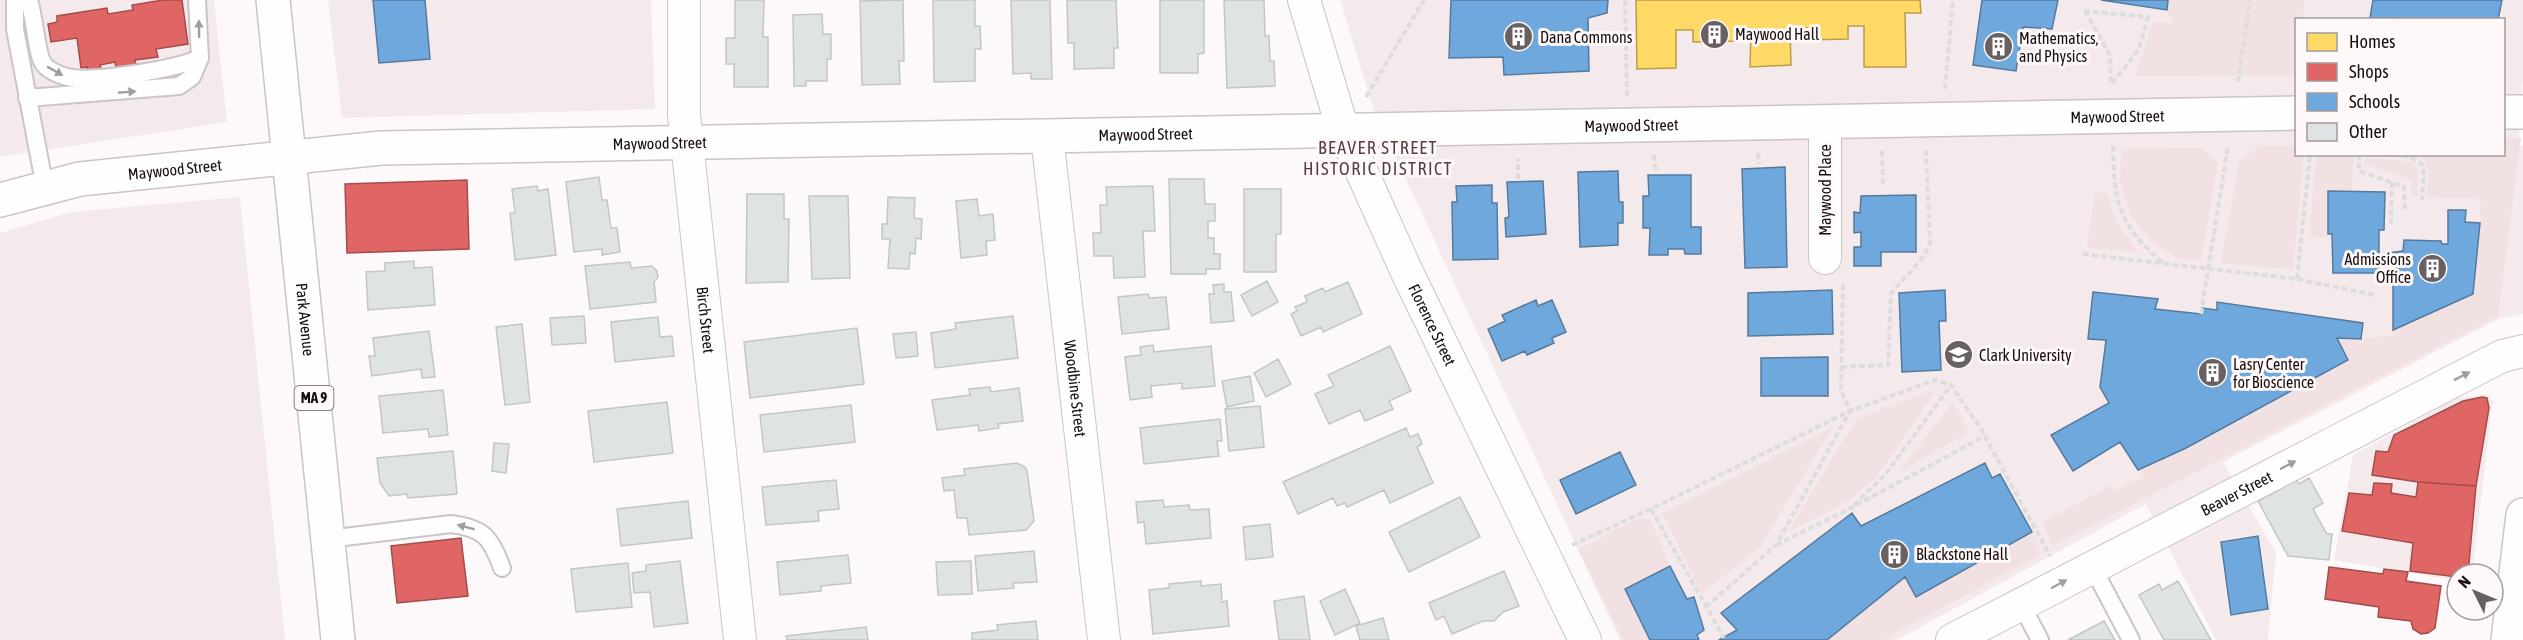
<svg xmlns="http://www.w3.org/2000/svg" width="2523" height="640" font-family="'Asap Condensed',sans-serif">
<rect width="100%" height="100%" fill="#fdf9fa"/>
<path fill="#f5eaeb" fill-rule="evenodd" d="M0 0H214L227 122 0 157Z
M328 0H651L655 109 342 118Z
M1340 0H2523V75L2518 145 2523 146V314L2499 319 2223 462 2276 553 2268 640H2216L2146 504 1897 640H1620L1373 108ZM2296 20H2504V154H2296Z
M240 197 285 640H0V233L71 212Z
M2486 394 2493 400 2472 574H2457V581L2334 560 2353 455 2457 398Z"/>
<path fill="#f1e1e3" d="M2169 0H2304L2303 19 2296 20V75L2135 76 2153 21 2174 24 2167 10Z
M2504 138H2521L2498 316 2053 546 2041 523 2112 485 2115 491 2144 477 2141 469 2186 448 2347 360 2337 338 2361 339 2393 335V330L2473 294 2481 199 2427 197C2428 182 2432 165 2419 155L2504 154Z
M2260 146H2296V154L2304 155 2293 270 2221 263 2239 161Z
M2201 148 2218 163 2201 261 2177 258 2154 244 2131 217 2120 181 2121 149Z
M2316 155H2354L2352 191H2329L2328 238 2309 237Z
M2368 158 2414 162 2418 172V196H2411V180L2365 164 2364 159Z
M2095 192 2107 194 2118 224 2139 252 2087 248Z
M1937 389 1876 478 1848 501 1788 532 1857 418Z
M1953 402 1969 432 1898 473Z
M1833 427 1760 547 1702 594 1662 513Z
M1637 519H1650L1670 566 1625 589 1650 640H1623L1578 550Z
M2032 532 2042 554 1883 640H1827L1905 577 1916 597Z"/>
<path fill="#ffd966" stroke="#b99c4c" stroke-width="1.5" d="M1636 0H1920L1921 13H1905L1906 67H1864V26H1848V39L1807 40V28H1790L1791 65 1750 67 1751 30H1734L1735 41 1693 42V30H1676V68L1637 69Z"/>
<path fill="#e06666" stroke="#a44c4c" stroke-width="1.5" d="M163 0H182L188 44 156 49 158 57 135 60 136 65 116 68 115 62 100 65 101 69 87 71V67L81 68 77 38 51 42 48 24 57 22V16L107 8 108 14 133 10 132 5Z
M467 180 469 249 347 253 345 184Z
M2482 397 2487 398 2489 408 2476 486 2418 482 2372 475 2376 451 2388 452 2394 435 2463 401Z
M2418 482 2476 486 2468 574H2457V577L2410 571 2413 543 2342 531 2349 493 2372 495 2374 483 2392 484 2391 493 2416 497Z
M461 538 468 596 397 603 391 546Z
M2329 567 2383 574 2384 569 2408 572 2406 581 2441 586 2435 628 2428 633 2421 634 2413 629 2411 621 2378 617 2379 607 2325 599Z"/>
<path fill="#6fa8dc" stroke="#557a9e" stroke-width="1.5" d="M373 0H425L430 59 379 63Z
M1451 0H1608L1607 13 1588 18 1589 71 1504 75 1503 57 1449 58Z
M1982 0H2058L2052 29 2023 27 2016 71 1973 65Z
M2101 0H2168L2167 10Z
M2373 0H2502L2498 20 2370 18Z
M1785 167 1787 267 1745 268 1742 169Z
M1618 171 1619 202H1623V223H1618V245L1580 247 1578 172Z
M1648 175H1691V227H1701V254H1685L1684 249H1668V255H1649L1650 228H1643V196H1649Z
M1543 181 1546 234 1506 237 1505 218 1509 217 1507 182Z
M1492 185V203H1497L1498 259 1453 260 1452 202H1457L1456 186Z
M2328 191 2385 192 2384 230H2379V273H2333L2332 234H2328Z
M1916 195V252H1881V266H1854V247H1861V232L1854 233V212L1860 213 1861 196Z
M2448 210H2466L2465 222 2480 223 2473 294 2393 330V283H2387L2388 253 2403 251 2404 240 2441 241 2442 244H2448Z
M1832 290 1833 334 1748 336V293Z
M1945 290 1946 321H1939L1941 370 1902 372 1899 293Z
M2093 292 2158 299 2155 309 2201 314 2202 308 2217 310V302L2363 323 2361 339 2337 338 2348 360 2186 448 2138 470 2120 442 2073 471 2051 435 2109 403 2100 387 2106 340 2088 339Z
M1536 300 1538 306 1552 300 1566 332 1552 338 1554 343 1527 355 1525 351 1502 361 1488 329 1505 321 1502 315Z
M1828 357V396H1761V358Z
M1620 452 1636 485 1576 514 1560 480Z
M1985 463 1992 478 2000 474 2032 532 1916 597 1905 577 1827 640H1719L1737 630 1721 613 1852 513 1861 526Z
M2258 536 2268 609 2231 615 2221 542Z
M1670 566 1687 599 1694 597 1704 630 1697 635 1699 640H1650L1625 589Z"/>
<path fill="#e0e3e4" stroke="#c2c6c7" stroke-width="1.5" d="M735 0H764L763 37H768V87H734V64H726V38H735Z
M903 0 904 61H899L900 84 862 85 860 1Z
M933 0H975V26H980L981 49H975V81L934 82Z
M1011 0H1050L1052 79H1031V73L1013 74Z
M1067 0H1116L1118 48H1114V68L1074 69V43H1068Z
M1160 0H1204V53L1198 54V73H1160Z
M1224 0H1264L1265 36H1269L1270 61H1274L1275 86 1227 88Z
M822 14 823 34H831V59H827V81H806V86H794L793 15Z
M599 177 602 200H607L611 228H617L620 252 602 255V249L574 252 566 182Z
M1169 179H1204L1205 204H1215V221H1208V238H1214V254H1220V269H1206V274H1171Z
M537 186 538 191 548 189 556 255 515 260 510 213H515L512 189Z
M1153 186 1155 231H1143L1145 277 1114 278 1113 256H1094L1093 233H1101L1100 205H1107L1106 187Z
M1244 189H1281V234H1276V272H1244Z
M747 194H784V219H789L788 282 746 283Z
M809 196H848L850 278 812 279Z
M888 197 915 198 914 218 922 219 921 239 916 238 915 254 910 253 909 269 888 268 890 239H882V224H887Z
M977 199 979 216 993 214 995 240 986 241 987 255 961 258 956 201Z
M414 261V268L432 267 435 305 368 310 366 272 385 271V263Z
M630 262 631 268 652 266 657 271 658 277 654 282 656 302 590 309 585 266Z
M1267 281 1278 302 1252 316 1241 295Z
M1348 282 1362 314 1323 332 1321 327 1301 336 1291 314 1297 311 1295 307 1307 302 1305 296 1323 288 1325 292Z
M1224 284V292H1231L1234 321 1211 323 1209 294H1214L1213 285Z
M1148 294 1149 298 1166 297 1169 329 1122 334 1118 297Z
M584 316 586 343 552 345 550 318Z
M1013 316 1018 358 935 368 931 333 956 329 955 323Z
M658 317 660 337 672 336 674 356 615 362 611 322Z
M522 324 530 402 505 405 496 327Z
M857 328 864 384 750 398 744 342Z
M429 331 435 377 422 378 421 369 372 376 369 356H375L373 338Z
M916 332 918 356 896 358 893 334Z
M1153 345 1154 352 1211 346 1215 386 1182 389V383L1151 386 1152 397 1130 400 1125 357 1141 355 1140 347Z
M1390 346 1411 391 1389 401 1393 409 1365 421 1360 410 1329 424 1315 394 1334 386 1328 375Z
M1278 359 1291 384 1266 397 1254 373Z
M1250 376 1254 401 1227 407 1222 381Z
M990 387 991 392 1019 388 1023 421 998 424 999 428 979 431 978 425 937 430 932 400 970 395 969 389Z
M443 390 448 435 429 437 428 429 383 433 379 396Z
M667 402 673 453 594 462 588 411Z
M851 405 855 442 764 452 760 415Z
M1260 406 1264 447 1229 451 1225 409Z
M1220 419 1222 441H1217L1219 456 1144 464 1140 428Z
M1406 428 1410 437 1418 434 1422 444 1417 447 1433 483 1390 503 1384 490 1347 507 1345 503 1337 506 1333 498 1298 514 1283 482Z
M494 443 509 444 506 473 492 471Z
M453 451 457 494 408 498 407 494 389 496 380 483 377 458Z
M1017 463 1025 467 1027 471 1034 521 1026 530 969 535 967 518H957L954 490 944 491 942 478 965 475 964 469Z
M2309 478 2323 503 2313 509 2327 534H2332L2329 560 2288 556 2258 501 2297 480 2299 484Z
M836 480 839 509 818 511 819 521 766 525 762 487Z
M1460 497 1480 537 1409 572 1389 532Z
M1163 500 1164 507 1189 505 1190 510 1209 509 1211 538 1146 544 1144 522 1138 523 1136 502Z
M688 501 692 538 621 546 617 509Z
M1270 524 1273 557 1246 560 1243 527Z
M1034 551 1037 582 1013 583 1014 588 978 591 975 556Z
M848 555 851 583 821 586V591L780 595 777 562Z
M680 561 688 623 654 627 650 592 634 593 632 573 646 571V565Z
M971 561 972 594 938 595 936 562Z
M628 563 632 607 576 612 571 569Z
M1504 571 1519 606 1503 612 1494 621H1483L1452 634 1444 616 1436 620 1429 603Z
M1201 581V586L1221 584 1222 602 1227 601 1229 626 1153 634 1149 590 1169 588V584Z
M2178 581 2211 640H2164L2139 595 2159 584 2162 590Z
M1345 589 1360 623 1335 635 1320 601Z
M1304 596 1310 640H1279L1274 601Z
M1383 618 1389 640H1360L1356 626Z
M1036 621 1038 640H972V633L998 630 997 625Z
M2104 621 2115 640H2068Z
M866 627 868 640H787L786 636Z"/>
<g fill="none" stroke-linecap="round" stroke-linejoin="round">
<defs>
<path id="service" d="M15 0V29L45 188
M29 0C34 14 37 55 43 63 47 70 59 75 67 77 92 83 176 69 200 58
M27 98 179 86 192 77 200 58 197 0
M328 539 451 524C483 528 491 537 502 568
M2092 566 2131 640
M2021 604 2040 640"/>
<g id="minor">
<path id="s1" d="M684 0V114L740 640"/>
<path id="s2" d="M1304 0 1343 130 1406 270 1585 640"/>
<path id="s3" d="M1047 136 1104 640"/>
<path d="M1825 258V122"/>
<path id="s4" d="M1952 640 2502 356 2523 351"/>
</g>
<g id="tertiary">
<path d="M2504 112H2523"/>
<path id="s5" d="M0 200 80 179 381 148 2296 113"/>
</g>
<path id="primary" d="M2508 640 2523 515"/>
<g id="trunk">
<path id="s6" d="M273 0 338 640"/>
</g>
</defs>
<use href="#service" stroke="#ccc4c5" stroke-width="20"/>
<use href="#minor" stroke="#ccc4c5" stroke-width="34"/>
<use href="#tertiary" stroke="#ccc4c5" stroke-width="36"/>
<use href="#primary" stroke="#ccc4c5" stroke-width="36"/>
<use href="#trunk" stroke="#ccc4c5" stroke-width="36"/>
<path stroke="#dedddd" stroke-width="4" stroke-dasharray="6 3" stroke-linecap="butt" d="M1625 0 1627 96
M2084 11 2148 17 2139 49 2111 85
M2085 11 2110 55 2111 84
M2238 82 2250 0
M1945 89 1953 0
M1366 97 1424 0
M2113 146C2114 205 2119 225 2165 265
M1882 151 1883 186
M1758 153 1759 164
M2359 154V171L2404 187 2405 212
M2384 154C2400 156 2413 154 2424 167L2422 200
M1654 155 1656 171
M1518 179V159
M2391 224 2392 183
M2083 254 2297 279 2374 295
M2297 279 2310 154
M2201 314 2228 146
M1841 367 1888 365 1891 294C1903 276 1922 265 1930 243L1926 150
M1854 505 1885 475 1951 385
M1651 509 1724 638
M1572 545 1651 509 1850 411 1935 380 1951 385 1981 429 2050 556
M1776 545 1849 509 1985 436
M1706 607 1776 545 1850 411 1841 390 1843 281"/>
<use href="#service" stroke="#fffefe" stroke-width="16"/>
<use href="#minor" stroke="#fffefe" stroke-width="32"/>
<use href="#tertiary" stroke="#fffefe" stroke-width="33"/>
<use href="#primary" stroke="#fffefe" stroke-width="33"/>
<use href="#trunk" stroke="#fffefe" stroke-width="33"/>
</g>
<defs><path id="oneway-solid" d="M-6-.8H1V-3.2L6.5 0L1 3.2V.8H-6Z" transform="scale(1.5)"/></defs>
<g fill="#a29e9e">
<use href="#oneway-solid" transform="translate(199 29) rotate(-91)"/>
<use href="#oneway-solid" transform="translate(55 71) rotate(29)"/>
<use href="#oneway-solid" transform="translate(127 92) rotate(-5)"/>
<use href="#oneway-solid" transform="translate(2462 376) rotate(-27)"/>
<use href="#oneway-solid" transform="translate(2288 465) rotate(-27)"/>
<use href="#oneway-solid" transform="translate(466 527) rotate(-165)"/>
<use href="#oneway-solid" transform="translate(2059 584) rotate(-28)"/>
</g>
<defs>
<symbol id="building-disc" viewBox="-11 -11 22 22"><circle r="9.5" fill="#686061" stroke="#fef8f9"/><path d="M-4-6H4V6H1V3H-1V6H-4ZM-2.5-4.3h1.7v1.8h-1.7ZM.8-4.3h1.7v1.8H.8ZM-2.5-1h1.7V.8h-1.7ZM.8-1h1.7V.8H.8Z" fill="#fff"/></symbol>
<symbol id="university-disc" viewBox="-11 -11 22 22"><circle r="9.5" fill="#686061" stroke="#fef8f9"/><path d="M0-5L7-2L0 1L-7-2ZM-4 1L0 2.5L4 1V4Q0 6-4 4Z" fill="#fff"/></symbol>
</defs>
<g fill-rule="evenodd">
<use href="#building-disc" x="1698" y="18" width="33" height="33"/>
<use href="#building-disc" x="1502" y="20" width="33" height="33"/>
<use href="#building-disc" x="1982" y="30" width="33" height="33"/>
<use href="#building-disc" x="2416" y="252" width="33" height="33"/>
<use href="#university-disc" x="1942" y="338" width="33" height="33"/>
<use href="#building-disc" x="2196" y="356" width="33" height="33"/>
<use href="#building-disc" x="1878" y="538" width="33" height="33"/>
</g>
<g text-anchor="middle" stroke-width="6" stroke-linejoin="round" paint-order="stroke">
<rect fill="#fef8f9" stroke="#5c5455" stroke-width="1.5" x="294.5" y="386" width="39" height="24" rx="4.5"/>
<g font-size="15" font-weight="bold" fill="#170e0f">
<text x="314" y="403">MA 9</text>
</g>
<g font-size="16" fill="#170e0f" stroke="#fef8f9" text-anchor="start">
<text x="1735" y="40">Maywood Hall</text>
<text x="1540" y="43">Dana Commons</text>
<text x="2019" y="44">Mathematics,<tspan x="2019" dy="18">and Physics</tspan></text>
<text x="2411" y="265" text-anchor="end">Admissions<tspan x="2411" dy="18">Office</tspan></text>
<text x="1979" y="361">Clark University</text>
<text x="2233" y="370">Lasry Center<tspan x="2233" dy="18">for Bioscience</tspan></text>
<text x="1916" y="560">Blackstone Hall</text>
</g>
<g font-size="16" fill="#170e0f" stroke="#fef8f9">
<text dy="6" stroke="none"><textPath href="#s5" startOffset="2122">Maywood Street</textPath></text>
<text dy="6" stroke="none"><textPath href="#s5" startOffset="1636">Maywood Street</textPath></text>
<text dy="6" stroke="none"><textPath href="#s5" startOffset="1150">Maywood Street</textPath></text>
<text dy="6" stroke="none"><textPath href="#s5" startOffset="664">Maywood Street</textPath></text>
<text dy="6" stroke="none"><textPath href="#s5" startOffset="178">Maywood Street</textPath></text>
<text transform="translate(1825 190) rotate(-90)" y="6">Maywood Place</text>
<text dy="6" stroke="none"><textPath href="#s6" startOffset="321">Park Avenue</textPath></text>
<text dy="6" stroke="none"><textPath href="#s1" startOffset="321">Birch Street</textPath></text>
<text dy="6" stroke="none"><textPath href="#s2" startOffset="350">Florence Street</textPath></text>
<text dy="6" stroke="none"><textPath href="#s3" startOffset="254">Woodbine Street</textPath></text>
<text dy="6" stroke="none"><textPath href="#s4" startOffset="320">Beaver Street</textPath></text>
</g>
<g font-size="18" letter-spacing="1.5" fill="#553e41" stroke="#fef8f9">
<text x="1378" y="154">BEAVER STREET<tspan x="1378" dy="21">HISTORIC DISTRICT</tspan></text>
</g>
</g>
<rect x="2295" y="18" width="210" height="138" fill="#fef8f9" stroke="#a29a9b" stroke-width="1.5"/>
<rect x="2307" y="33" width="30" height="18" fill="#ffd966" stroke="#a29a9b" stroke-width="1.5"/>
<text x="2349" y="48" font-size="18" fill="#170e0f">Homes</text>
<rect x="2307" y="63" width="30" height="18" fill="#e06666" stroke="#a29a9b" stroke-width="1.5"/>
<text x="2349" y="78" font-size="18" fill="#170e0f">Shops</text>
<rect x="2307" y="93" width="30" height="18" fill="#6fa8dc" stroke="#a29a9b" stroke-width="1.5"/>
<text x="2349" y="108" font-size="18" fill="#170e0f">Schools</text>
<rect x="2307" y="123" width="30" height="18" fill="#e0e3e4" stroke="#a29a9b" stroke-width="1.5"/>
<text x="2349" y="138" font-size="18" fill="#170e0f">Other</text>
<g transform="translate(2475 592) rotate(313)"><circle r="28" fill="#fef8f9" stroke="#a29a9b" stroke-width="1.5"/>
<path d="M0-4.5L10 22L0 15L-10 22Z" fill="#686061"/>
<text y="-9" font-size="16" font-weight="bold" text-anchor="middle" fill="#170e0f">N</text>
</g>
</svg>
